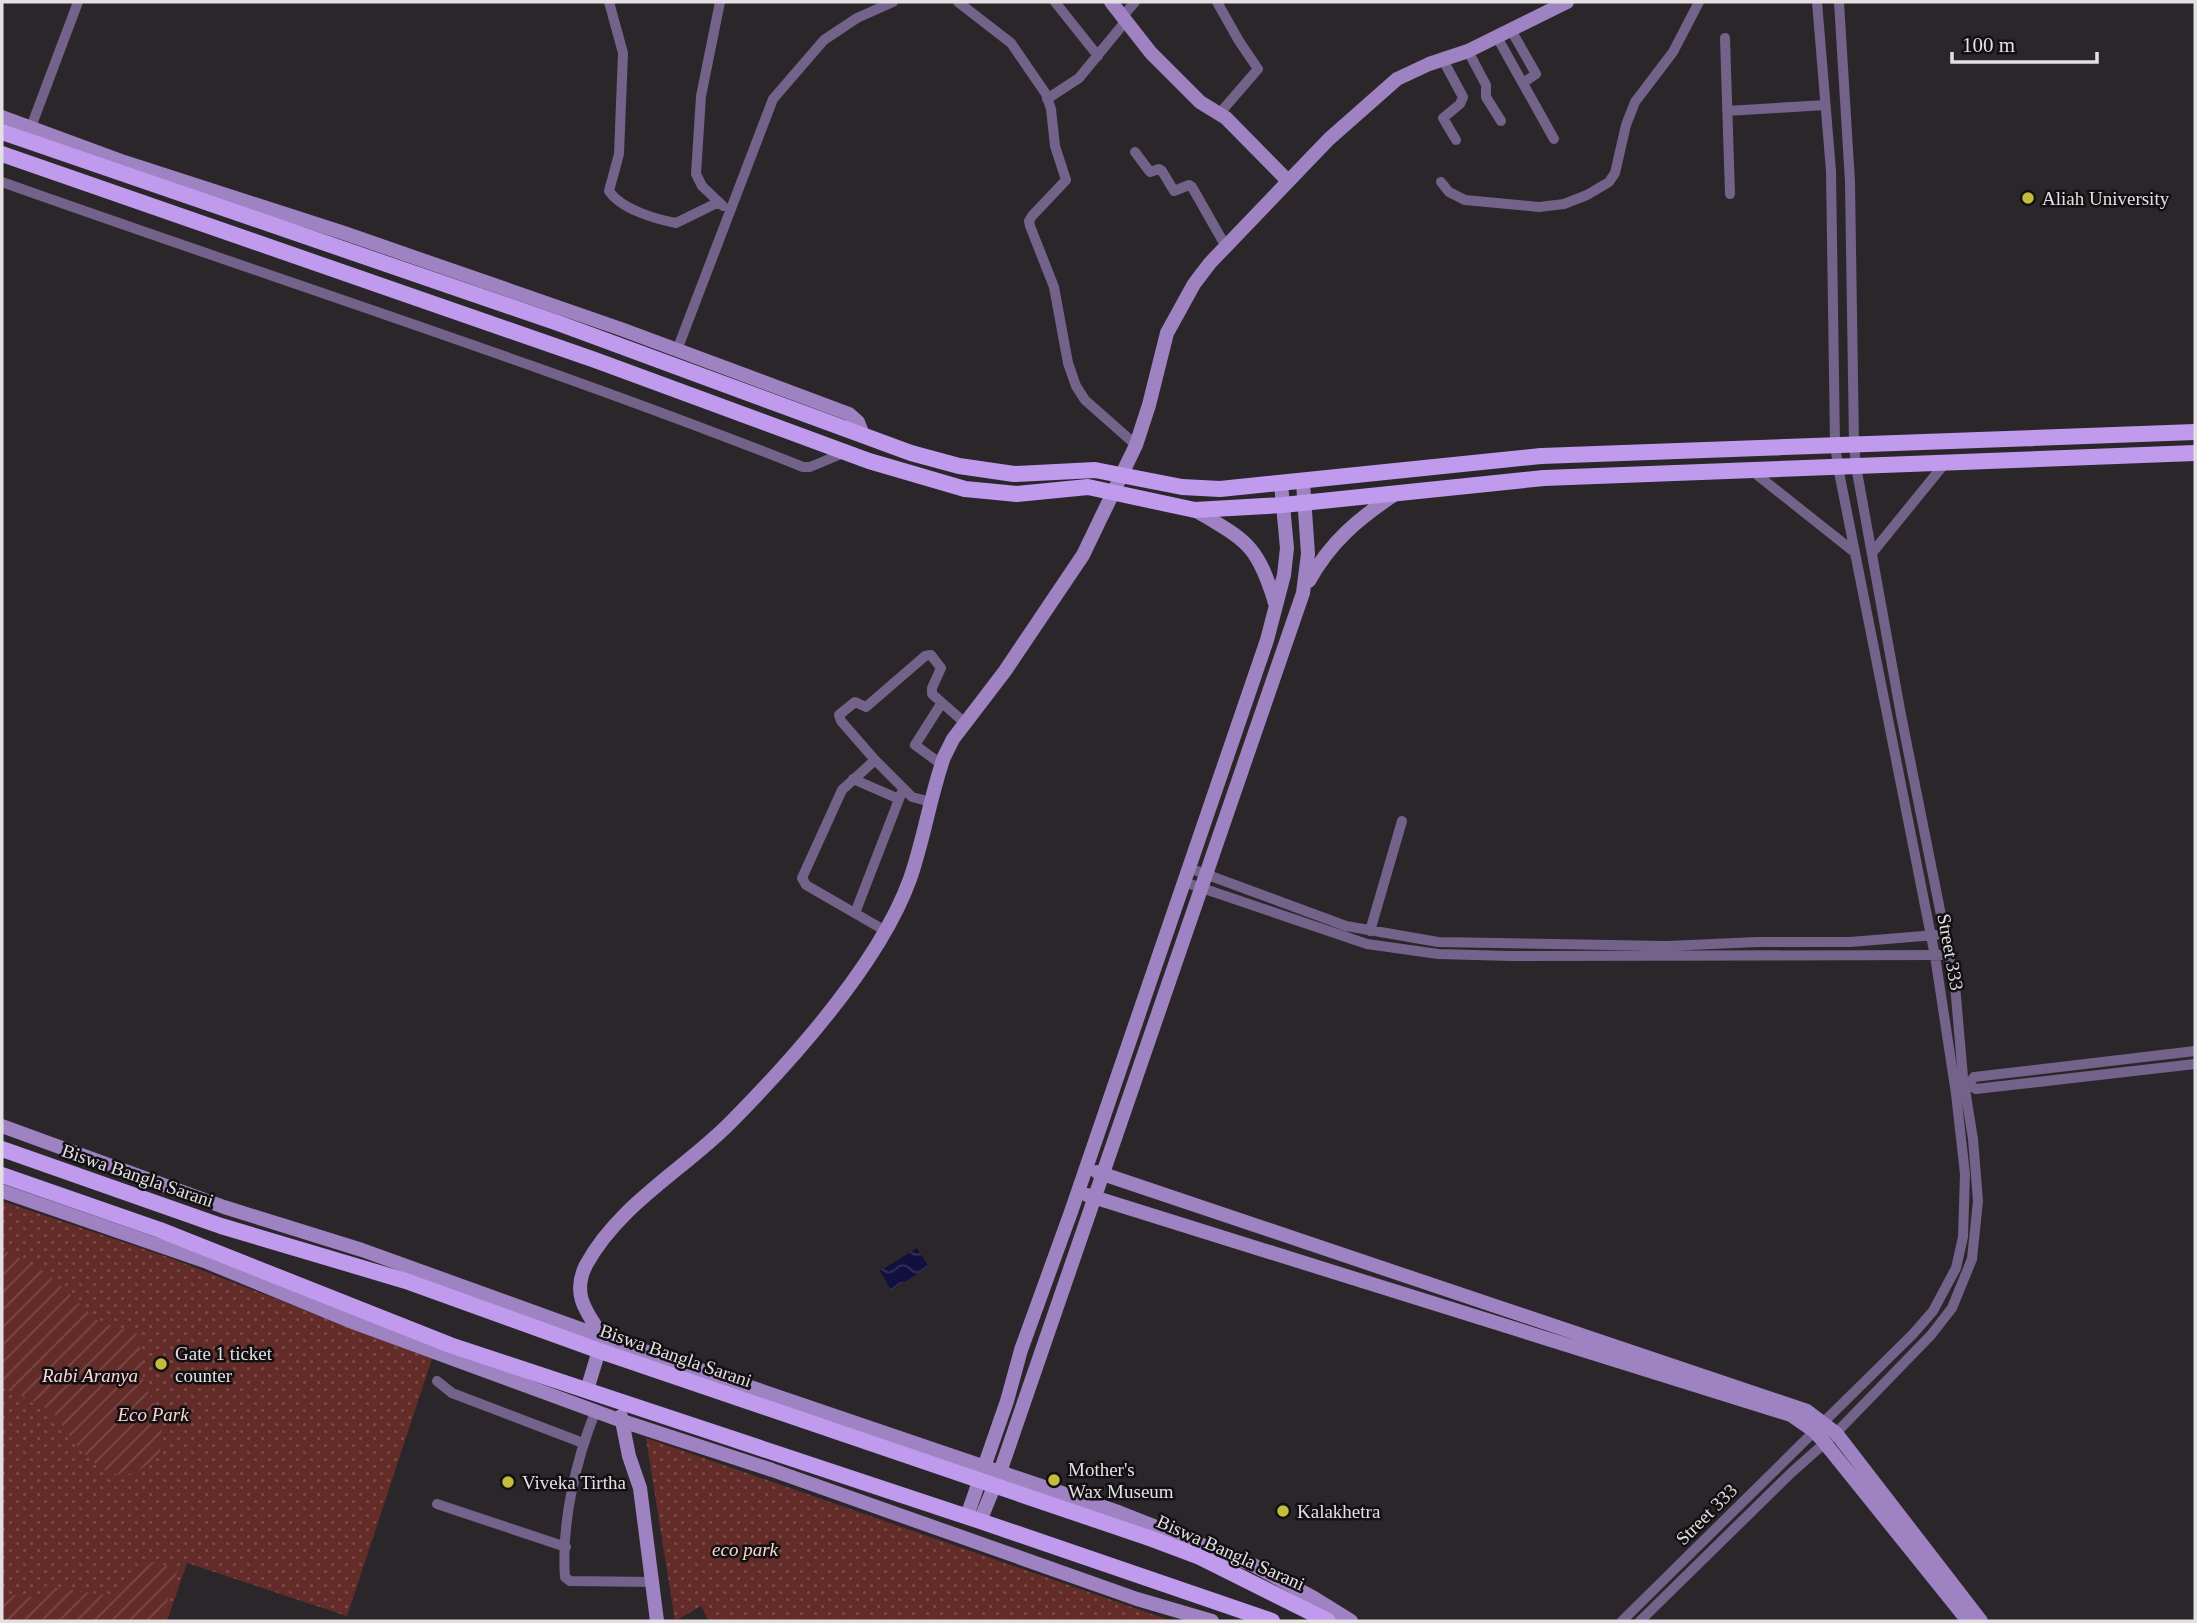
<svg xmlns="http://www.w3.org/2000/svg" width="2197" height="1623" font-family="'Times New Roman',serif">
<defs>
<pattern id="park-dots" width="8" height="8" patternUnits="userSpaceOnUse" patternTransform="scale(1.75)"><rect width="8" height="8" fill="#642c29"/><path d="M2 2h.1M6 6h.1" fill="none" stroke="#7a4a48" stroke-width="1.8" stroke-linecap="round"/></pattern>
<pattern id="garden-furrows" width="10" height="10" patternUnits="userSpaceOnUse" patternTransform="scale(1.75)"><rect width="10" height="10" fill="#642c29"/><path d="M-1 1l2-2M0 10L10 0M9 11l2-2" fill="none" stroke="#7a4a48"/></pattern>
<pattern id="water-waves" width="16" height="10" patternUnits="userSpaceOnUse" patternTransform="scale(1.75)"><rect width="16" height="10" fill="#11103e"/><path d="M0 5q4-4 8 0t8 0" fill="none" stroke="#34325a"/></pattern>
</defs>
<rect width="100%" height="100%" fill="#2b262a"/>
<path fill="url(#park-dots)" d="M2 1201 170 1258 432 1359 347 1616 187 1563 167 1621H2Z
M646 1438 1172 1621H709L701 1606 675 1621Z"/>
<path fill="url(#garden-furrows)" d="M2 1249 47 1273 99 1322 136 1332 143 1360V1382L155 1404 162 1425 160 1453C154 1458 147 1466 139 1470 111 1487 83 1454 68 1434 63 1428 61 1421 56 1416 42 1402 19 1395 2 1388Z
M153 1562 178 1569 161 1621H2V1594L42 1598 44 1586 112 1596 139 1567Z"/>
<path fill="url(#water-waves)" d="M917 1248 929 1267 891 1290 880 1271Z"/>
<g fill="none" stroke-linecap="round" stroke-linejoin="round">
<path stroke="#73628a" stroke-width="10" d="M609 2 623 53 619 154 609 191C621 209 655 219 676 223L719 202
M720 2 701 96 696 174 702 186 723 206
M958 2 1011 43 1046 94 1051 109 1055 146 1066 180 1032 216 1029 221 1030 226 1054 287 1068 363 1076 386 1085 400 1136 445
M1055 2 1098 56
M1217 2 1239 41 1258 69 1219 114
M1122 17 1135 2
M1511 30 1536 74 1523 83
M1497 37 1554 139
M1725 38 1730 194
M1468 51 1486 85V97L1501 121
M1443 60 1463 97 1460 104 1443 118 1456 140
M1047 99 1079 78 1125 22
M1727 111 1825 105
M31 127 78 2
M1135 152 1150 172 1159 169 1162 171 1174 191 1189 185 1192 187 1225 245
M2 182C269 277 540 363 803 467H810L846 452
M1441 182 1449 192 1465 200 1539 207 1564 204 1587 195 1609 182 1615 173 1626 125 1635 102 1673 52 1699 2
M677 350 773 99 824 40 857 18 893 2
M1751 470 1853 551
M1872 553 1946 462
M875 760 841 721 839 715 855 702 866 707 925 656 931 655 941 668 932 688V694L965 723
M941 764 915 745 941 704
M853 779 899 799
M1189 868 1346 926 1438 942 1667 946 1757 942H1850L1936 935
M1184 882 1367 944 1438 954 1510 956 1942 955
M855 913 903 789
M884 930 806 885 802 878 842 790 875 760 912 797 931 802
M1370 931 1402 821
M1968 1085 1974 1077 2195 1051
M1959 1087 1968 1085 1976 1089 2195 1064
M437 1381 452 1393 583 1443
M596 1410C576 1459 561 1524 565 1577L570 1581 652 1582
M437 1504 566 1547
M1622 1621 1913 1334 1933 1311 1956 1268 1963 1237 1965 1174 1956 1094 1935 956 1838 467 1835 444 1831 171 1817 2
M1640 1621 1791 1473 1836 1433 1931 1335 1952 1308 1972 1259 1978 1201 1973 1139 1963 1077 1955 985 1901 715 1856 466 1854 444 1850 182 1839 2"/>
<path stroke="#9e82c2" stroke-width="14" d="M1111 2 1151 53 1200 102 1226 118 1287 180
M2 117 124 162 344 233 621 329 849 414 858 422 863 435
M1195 510C1246 541 1257 543 1275 603
M1309 581C1330 542 1360 517 1397 493
M2 1126 224 1207 362 1250 603 1337 1118 1512 1253 1565 1314 1598 1351 1621
M1097 1172 1807 1411 1836 1433 1981 1621
M2 1191 207 1262 355 1323 622 1421 772 1470 1137 1599 1212 1621
M1087 1195 1791 1415 1814 1431 1824 1442 1968 1621
M587 1390 603 1337C587 1313 571 1295 586 1265 619 1204 685 1169 732 1121 794 1058 880 962 910 879 924 839 930 797 944 757L953 739 1005 671 1083 555 1136 445 1149 405 1167 333 1194 284 1210 263 1329 139 1397 79 1429 64 1468 51 1567 2
M621 1416 629 1456 640 1488 657 1621
M967 1516 1007 1401 1021 1350 1071 1212 1267 640 1284 575 1287 548 1281 484
M980 1521 1000 1472 1303 593 1308 554 1303 482"/>
<path stroke="#bf9aed" stroke-width="16" d="M2 132 558 323 911 453 959 466 1014 474 1095 470 1182 487 1220 489 1541 456 2195 432
M2 154 595 360 869 461 965 489 1017 494 1088 487 1195 510 1283 505 1544 478 2195 453
M2 1149 221 1226 406 1281 600 1351 1152 1539 1200 1557 1328 1621
M2 1175 160 1230 450 1345 980 1521 1272 1621"/>
</g>
<g fill="#c3bd3e" stroke="#121012" stroke-width="2.5">
<circle cx="2028" cy="198" r="7"/>
<circle cx="161" cy="1364" r="7"/>
<circle cx="1054" cy="1480" r="7"/>
<circle cx="508" cy="1482" r="7"/>
<circle cx="1283" cy="1511" r="7"/>
</g>
<g text-anchor="middle" stroke-width="5" stroke-linejoin="round" paint-order="stroke">
<g font-size="19" fill="#e3dfe2" stroke="#121012" text-anchor="start">
<text x="2042" y="205">Aliah University</text>
<text x="175" y="1360">Gate 1 ticket<tspan x="175" dy="22">counter</tspan></text>
<text x="1068" y="1476">Mother's<tspan x="1068" dy="22">Wax Museum</tspan></text>
<text x="522" y="1489">Viveka Tirtha</text>
<text x="1297" y="1518">Kalakhetra</text>
</g>
<g font-size="19" fill="#e3dfe2" stroke="#121012">
<text transform="translate(1951 952) rotate(80)" y="7">Street 333</text>
<text transform="translate(138 1175) rotate(19)" y="7">Biswa Bangla Sarani</text>
<text transform="translate(676 1355) rotate(19)" y="7">Biswa Bangla Sarani</text>
<text transform="translate(1706 1514) rotate(-45)" y="7">Street 333</text>
<text transform="translate(1231 1552) rotate(24)" y="7">Biswa Bangla Sarani</text>
</g>
<g font-size="19" font-style="italic" fill="#fdd5d0" stroke="#121012">
<text x="90" y="1382">Rabi Aranya</text>
<text x="153" y="1421">Eco Park</text>
<text x="745" y="1556">eco park</text>
</g>
</g>
<rect width="2197" height="1623" fill="none" stroke="#e3dfe2" stroke-width="7"/>
<path d="M1952 52v10h145v-10" fill="none" stroke="#e3dfe2" stroke-width="3.5"/>
<text x="1962" y="52" font-size="21" fill="#e3dfe2" stroke="#121012" stroke-width="5" paint-order="stroke">100 m</text>
</svg>
